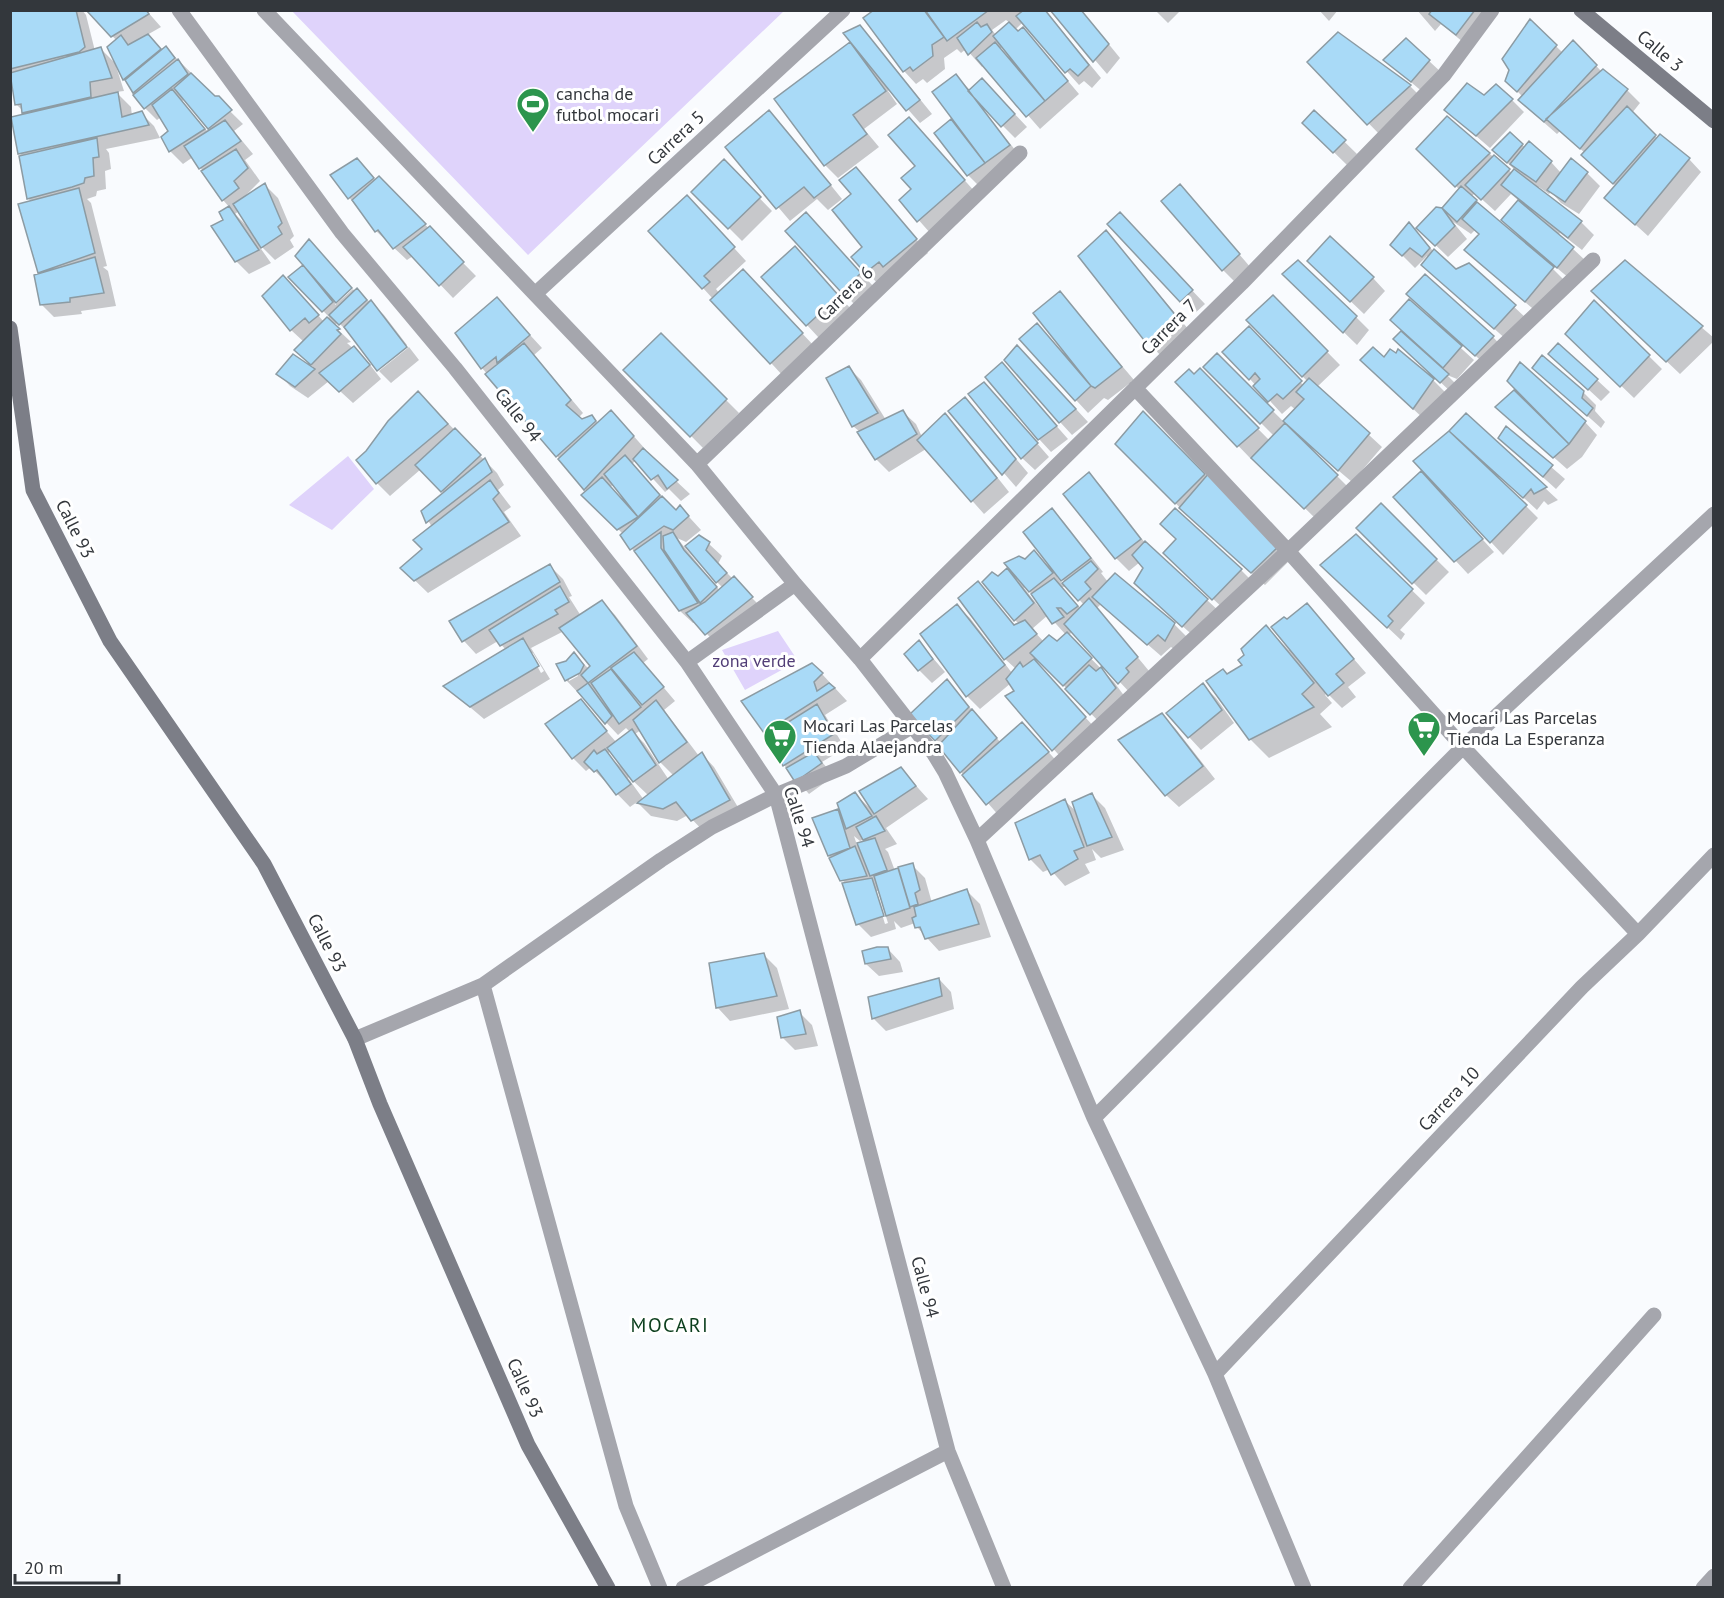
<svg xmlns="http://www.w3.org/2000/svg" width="1724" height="1598" font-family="'PT Sans',sans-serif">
<rect width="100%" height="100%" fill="#f9fbfe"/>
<path fill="#dfd3fb" d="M292 11H784L528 255Z
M348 456 374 489 332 530 289 505Z
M778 631 798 661 745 690 722 650Z"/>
<path fill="#0003" fill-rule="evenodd" d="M10 10H82L86 15 95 51 101 49 115 63 124 91 116 92 131 107 132 116 141 113 154 126 160 138 106 149 109 153 111 169 105 171 106 189 97 191 96 196 87 199 91 203 107 266 103 267 108 271 116 306 81 311 82 314 54 317 41 304 40 275 20 205 31 202 28 198 23 157 19 153 27 115 16 104 13 83 10 81Z
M88 10H146L161 27 147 35 163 51 166 48 243 124 234 131 253 154 245 160 260 181 244 197 245 198 265 185 278 198 294 236 290 240 294 247 275 260 260 245 259 246 271 263 249 274 236 261 225 221 230 208 223 200 193 157 183 164 170 151 163 138 170 131 161 117 157 120 145 108 124 79 117 41ZM185 99 209 128 211 130 208 132 182 101ZM239 211 248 226H247L235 214Z
M876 10H1045L1101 78 1092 88 1084 81 1079 85 1023 22 1015 30 1035 42 1079 94 1040 129 984 65 982 67 966 49 961 53 957 49 944 58 945 69 927 83 923 79 916 84 904 71ZM1006 20 1010 23 996 35 992 30ZM1003 46 1014 59 1012 61 1000 49Z
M1052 10H1081L1120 58 1107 74Z
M1155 10H1181L1168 23Z
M1319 10H1338L1329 21Z
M1417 10H1498L1469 47 1441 24 1435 31Z
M1530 21 1563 53 1573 42 1602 72 1627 90 1640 103 1632 113 1658 139 1689 159 1701 172 1648 236 1606 198 1616 186 1596 168 1585 153 1560 131 1557 134 1533 113 1520 100 1523 97 1506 80Z
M859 27 872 40 932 114 920 123 890 89 888 91 897 104 864 129 879 147 838 178 825 165 776 100 852 42Z
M1338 34 1410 86 1423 99 1381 136 1309 62Z
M1385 60 1429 61 1442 73 1425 94Z
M956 76 971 91 995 93 1027 127 1015 138 986 109 984 110 1022 159 981 188 968 175 936 133 953 120Z
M1484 97 1512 100 1524 112 1490 148 1446 110Z
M769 112 782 125 842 199 828 210 817 199 790 221 727 147Z
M1314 112 1357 154 1347 165 1304 123Z
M1448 118 1512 173 1515 170 1494 150 1510 134 1526 148 1551 162 1561 173H1587L1600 186 1579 214 1561 203 1551 192 1549 194 1539 187 1538 189 1581 222 1594 235 1582 250 1560 233 1558 235 1586 261 1570 279 1551 263 1549 265 1565 281 1538 313 1479 263 1480 235 1475 230 1471 234 1452 221 1467 239 1448 257 1418 228 1442 210 1460 190 1418 149ZM1475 193 1495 211 1511 194 1519 201 1503 220 1520 238 1519 239 1471 197Z
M909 119 977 194 931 234 901 200 913 189 917 167Z
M724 162 772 211 742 241 693 192Z
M856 169 928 253 897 279 879 285 853 257 864 247 853 194Z
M369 173 376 181 379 178 476 276 453 298 413 256 407 260 376 231 332 176Z
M1192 199 1251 268 1235 282 1223 270Z
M699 210 746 261 716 289 719 293 756 284 815 347 783 376 703 288Z
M1109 224 1132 227 1205 304 1194 314Z
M1409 225 1434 252 1456 271 1469 265 1527 319 1508 341 1436 277 1427 256 1415 268 1392 245Z
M819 227 873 286 854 304 842 291Z
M309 241 351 287 335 301V305L353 289 355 292 357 290 384 315 407 345 377 369 353 337 338 322 334 326 351 342 347 343 367 361 381 379 353 403 329 381 308 398 290 386 278 373 313 367 296 350 304 342 291 330 296 290 324 322 329 317 291 277 306 265Z
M1118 245 1189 330 1161 356 1149 343 1080 256Z
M807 261 851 309 819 338 807 325Z
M1625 262 1714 338V341L1680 374 1606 304Z
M1284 274 1356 317 1369 330 1357 345Z
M1322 274 1373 278 1385 291 1364 314Z
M1060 293 1134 380 1108 400 1104 398 1088 413 1076 400 1049 338 1066 356 1068 354Z
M1273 297 1340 365 1317 387 1382 447 1352 482 1313 449 1311 450 1350 489 1318 521 1253 457 1251 459 1177 382 1194 376 1200 370 1270 441 1274 436 1205 367 1217 356 1284 422 1296 410 1291 406 1282 414 1225 352 1249 328 1304 386 1308 382 1248 320Z
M497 299 542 348 534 355 583 413 578 418 581 421 592 416 598 423 623 424 646 450 644 451 690 494 681 501 669 489 665 492 636 460 632 464 676 512 680 507 701 530 686 542 677 538 720 591 723 588 717 582 699 537 709 544 722 556 718 564 765 611 719 647 696 622 693 623 680 611 644 561 632 549 623 534 584 495 588 492 482 368 457 333ZM614 484 632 506 630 507 610 487Z
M1409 301 1474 360 1457 379 1447 375 1460 388 1454 395 1395 339 1403 331Z
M1594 302 1662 369 1634 398 1567 334Z
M1421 306 1493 337 1505 350 1489 368Z
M661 335 739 413 703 448 626 370Z
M409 347 419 360 391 383 379 371Z
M1550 354 1597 380 1610 392 1601 401Z
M1030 359 1088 422 1072 435 1060 422Z
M1384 359 1433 380 1446 393 1426 421 1375 373Z
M1002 364 1068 439 1051 452 1039 439Z
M848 367 861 380 886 420 903 412 916 424 922 437 945 415 958 428 1009 492 984 514 926 449 889 472 876 459 860 432 853 426Z
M1534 368 1583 392 1596 405 1595 411 1605 422 1601 428Z
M1517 389 1585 422 1597 435 1582 457 1567 469 1497 407Z
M997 397 1049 457 1035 470 1022 458Z
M431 406 497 473 504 485 498 490 511 507 504 512 521 536 428 593 402 568 424 550 432 527 423 512 445 494 421 469 390 496 377 483Z
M950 411 977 412 1028 473 1016 487Z
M1143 413 1291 559 1265 585 1188 516 1117 443Z
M1466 415 1558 500 1548 505 1544 501 1537 510 1500 476 1498 478 1538 518 1503 555 1491 542 1450 433Z
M1506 428 1565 479 1556 489 1499 438Z
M1089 474 1101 486 1146 544 1220 612 1196 638 1148 596 1145 567 1140 562 1129 571 1116 558 1065 495Z
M1434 486 1494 552 1468 574 1396 497Z
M1381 505 1449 572 1426 595 1358 528Z
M1052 510 1064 522 1103 572 1101 573 1108 582 1174 624 1187 637 1178 652 1171 647 1161 656 1101 604 1097 608 1149 671 1132 695 1073 632 1068 635 1114 682 1128 701 1104 727 1036 657 1032 660 1098 731 1066 763 1007 697 1017 691 1011 683 980 709 967 696 957 606 970 618 1012 673 1016 669 1005 659 978 583 1015 626 1019 624 1015 620 998 578 1010 568 1025 561 1034 552 1052 570 1054 568ZM1058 575 1065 582 1062 584 1057 577ZM1066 585 1084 605 1081 609 1062 588ZM1025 586 1045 611 1043 612 1024 588ZM1048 615 1066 635 1057 642H1044L1032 629Z
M1356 536 1425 603 1400 630 1405 634 1401 640 1335 578Z
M550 566 563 579 572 596 569 597 581 616 602 602 615 615 648 659 643 663 675 701 664 710 699 756 702 754 714 767 742 814 705 833 688 815 677 821 651 816 637 802 630 807 591 767 586 771 573 758 547 725 580 701 617 743 630 732 626 728 618 735 566 680V662L574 654 589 669 592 667 564 631 531 648 550 679 484 719 445 686 506 650 498 641 476 654 464 641 451 621ZM530 653H533L544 671 541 673ZM577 673 578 676 569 681V677ZM641 730 660 762 674 776 669 780 644 743 635 734ZM611 751 622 766 621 767 607 754ZM629 777 649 796 644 800 628 778Z
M1178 566 1241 570 1253 582 1226 611Z
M1307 605 1366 673 1348 687 1356 697 1342 708 1327 693 1325 695 1332 703 1320 714 1332 727 1269 758 1250 739 1228 676 1244 666 1266 627 1289 650 1290 648 1287 621Z
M919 642 945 672 932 683 919 670Z
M822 674 847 701 825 715 845 748 822 762 834 776 809 794 784 765 765 732Z
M947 681 1001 743 1035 737 1061 766 1000 817 961 772 941 745 912 714Z
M1203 685 1216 698 1234 723 1201 750 1189 737Z
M1162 715 1175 728 1215 779 1179 807 1166 795Z
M901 769 928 799 886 828 897 844 885 849 888 852 895 871 912 865 925 878 932 903 967 891 980 904 991 937 939 951 917 927 915 923 901 928 894 921 896 929 871 937 858 924 845 884 829 856 838 810 843 815 855 794 872 810ZM854 836 860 841 865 839 867 842 857 845ZM875 891H878L888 923 885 924Z
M1092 795 1105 808 1124 850 1101 858 1092 849 1096 860 1085 864 1090 873 1065 886 1050 869 1043 872 1030 859 1065 801 1078 813Z
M888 949 900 962 903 972 879 976 866 964Z
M764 955 777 968 789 1009 730 1021 718 1008 711 964Z
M939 979 951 992 954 1009 886 1031 873 1018Z
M799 1012 812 1025 818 1046 795 1050 782 1037Z"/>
<path fill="#a9daf7" stroke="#8c9ba3" stroke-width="1.5" d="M10 10H76L85 47 79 52 10 69Z
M86 10H146L149 14 111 37Z
M874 10H924L944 37 932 45 933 56 913 71 910 67 903 72 863 18Z
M925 10H989L947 41Z
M1024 10H1045L1089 65 1078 76 1070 69 1065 73 1016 16Z
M1050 10H1081L1109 44 1093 62Z
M1432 10H1475L1456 35 1429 14Z
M1530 19 1557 45 1517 92 1505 81 1509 70 1502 59Z
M977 22 981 27 987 24 992 32 968 55 957 38Z
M1009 22 1018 31 1023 27 1068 81 1045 101 993 36Z
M860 25 920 100 906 111 843 33Z
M1338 32 1411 85 1367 125 1307 62Z
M148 34 161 49 123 80 107 47 121 35 128 45Z
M1406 38 1430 60 1411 82 1383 60Z
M1573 40 1597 65 1544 122 1518 100Z
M850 42 886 91 853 115 867 134 824 166 774 99Z
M995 42 1045 101 1026 117 976 58Z
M166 46 175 58 133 93 125 80Z
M101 47 112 78 90 82 91 97 22 113 21 104 15 105 10 73Z
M178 59 188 74 144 109 133 95Z
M1603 69 1628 89 1580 149 1546 119Z
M191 73 215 96H219L232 110 208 129 174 88Z
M956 74 1010 145 985 163 932 92Z
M982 78 1015 114 1001 127 968 91Z
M1467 83 1484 95 1496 84 1513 99 1476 136 1444 110Z
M172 89 205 129 169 152 161 137 168 131 152 105Z
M118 92 122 117 142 111 149 125 18 154 11 117Z
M1627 106 1656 135 1613 184 1581 155Z
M769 110 831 185 814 198 804 187 776 209 725 147Z
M1314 110 1346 140 1333 153 1302 123Z
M1447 116 1490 153 1455 187 1416 149Z
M909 117 965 180 917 222 899 200 911 189 901 178 915 166 888 135Z
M951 119 985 163 967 176 934 133Z
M225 120 241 141 199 169 184 146Z
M1510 132 1523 144 1507 163 1492 150Z
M1660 134 1690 158 1635 225 1604 198Z
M97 138 99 157 93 158 94 176 85 178 84 183 72 187 27 199 19 156Z
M1529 141 1552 161 1536 182 1510 164Z
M236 149 248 168 234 181 239 188 222 201 201 171Z
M1494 155 1510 169 1481 200 1465 185Z
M357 158 374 178 348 199 330 175Z
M1571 158 1588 172 1565 202 1547 190Z
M724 159 761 197 728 229 691 192Z
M856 167 917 239 883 267 879 262 865 273 851 257 862 247 832 210 851 194 839 180Z
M1514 169 1582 221 1568 238 1501 185Z
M379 176 426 224 393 249 378 230 375 232 352 200Z
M265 183 282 223 278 227 282 234 261 248 233 204Z
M1180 184 1240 254 1222 271 1161 201Z
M1461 186 1477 200 1457 222 1442 208Z
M79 188 95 253 38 273 18 204Z
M687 195 735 247 704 276 710 282 702 289 648 231Z
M1518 200 1574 247 1557 268 1501 220Z
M1477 202 1554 267 1525 302 1464 250 1479 234 1462 219Z
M229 206 259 250 235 262 211 226 223 220 219 212Z
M1436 207 1442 208 1455 226 1435 246 1416 228Z
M806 212 861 273 841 292 785 231Z
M1120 212 1193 290 1180 302 1107 224Z
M1409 222 1430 248 1422 257 1410 248 1402 256 1390 245Z
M430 226 464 262 439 286 403 247Z
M1106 230 1177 317 1147 344 1078 256Z
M1330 236 1374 277 1350 302 1307 261Z
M309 239 352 288 336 303 295 256Z
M795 246 839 296 806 326 761 277Z
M1434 249 1456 269 1469 263 1516 305 1494 329 1421 265Z
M95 257 104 293 70 298V302L40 305 34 275Z
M1298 260 1357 316 1343 333 1282 274Z
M1625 260 1703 326 1666 362 1591 291Z
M303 265 333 302 322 312 288 277Z
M743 269 803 333 770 364 710 300Z
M1425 274 1494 336 1475 356 1406 294Z
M283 275 319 315 309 323 305 318 290 331 262 296Z
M357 288 367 300 339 325 329 315Z
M1060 291 1122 367 1095 388 1091 386 1033 313Z
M1273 295 1328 351 1302 377 1246 320Z
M497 297 530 335 497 363 496 357 481 369 455 333Z
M1409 299 1462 346 1443 368 1390 320Z
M371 300 407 347 377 371 344 327Z
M1594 300 1650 355 1620 387 1565 334Z
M327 317 340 329 337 330 341 334 311 365 294 350Z
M1037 323 1091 386 1075 401 1019 339Z
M1249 326 1302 381 1283 399 1277 394 1268 402 1253 386 1260 379 1255 373 1249 380 1222 352Z
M1401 331 1449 374 1440 383 1393 339Z
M661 333 727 399 690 437 623 370Z
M524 343 571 400 566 405 582 419 592 415 596 421 556 457 485 374Z
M1558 343 1598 379 1588 390 1548 354Z
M1017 345 1076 409 1059 423 1004 360Z
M354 346 370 365 339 392 319 373Z
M1373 347 1384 357 1390 349 1396 353 1398 349 1434 379 1413 409 1360 360Z
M1217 353 1274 410 1260 424 1203 367Z
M293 354 315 369 295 387 276 374Z
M1542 355 1584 391 1582 398 1593 408 1587 416 1532 368Z
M1002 362 1057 426 1038 440 985 377Z
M1520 362 1586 421 1569 444 1507 381Z
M849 366 878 413 852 427 826 378Z
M1200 368 1259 428 1237 447 1175 382 1189 369 1194 374Z
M1309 378 1370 433 1338 471 1283 421 1304 399 1296 392Z
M984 382 1038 443 1021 459 968 394Z
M1514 390 1569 444 1553 458 1495 407Z
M418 391 448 424 376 484 356 460 366 451 388 421Z
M965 397 1016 459 1002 475 948 411Z
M611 410 634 436 584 490 558 459Z
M903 410 917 434 875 460 857 432Z
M1143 411 1205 474 1175 504 1115 444Z
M945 413 997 478 971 502 917 440Z
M1466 413 1547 487 1534 494 1531 489 1523 498 1449 431Z
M1285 423 1338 475 1304 509 1251 458Z
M1506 426 1553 465 1543 477 1498 438Z
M455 428 481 455 441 492 415 465Z
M1449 431 1527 505 1490 543 1413 461Z
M643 448 678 480 667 489 658 475 651 480 633 459Z
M625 455 660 495 638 517 604 474Z
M485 458 492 472 426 523 421 511Z
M1421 471 1483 539 1454 562 1393 497Z
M1089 472 1141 539 1115 559 1063 494Z
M1209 473 1280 545 1251 573 1179 508Z
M602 477 638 517 617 530 581 495Z
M490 480 499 493 493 499 509 522 414 581 400 568 422 549 413 540Z
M662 496 676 510 680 505 689 516 673 530 664 526 630 550 620 535Z
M1381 503 1437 559 1412 584 1356 528Z
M1052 508 1091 558 1061 581 1023 532Z
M1175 508 1242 569 1212 600 1163 553 1176 539 1160 524Z
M661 532V548L698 603 679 611 634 551Z
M673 532 684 550 717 587 700 603 664 550 663 536Z
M1356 534 1413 589 1388 616 1393 621 1387 628 1320 565Z
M699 535 710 542 706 550 727 573 716 583 685 546Z
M1145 541 1208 599 1182 627 1134 583 1143 568 1132 555Z
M1034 550 1053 573 1029 592 1004 563 1019 556 1025 559Z
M1091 561 1098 569 1085 582 1091 589 1078 601 1062 583Z
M550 564 560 582 462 642 449 621Z
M1007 568 1034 603 1014 621 982 582 992 572 998 576Z
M1115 573 1175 623 1165 641 1158 635 1147 645 1092 597Z
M734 576 753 597 705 635 686 613 705 602Z
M1054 578 1078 606 1067 614 1061 608H1057L1064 617 1052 624 1031 594Z
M978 581 1014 625 1025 620 1037 634 1004 660 958 598Z
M560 586 569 602 555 610 558 614 500 646 489 630Z
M1089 598 1138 657 1126 668 1129 672 1118 684 1064 624Z
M602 600 637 646 588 683 581 675 590 666 559 628Z
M1307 603 1354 659 1336 674 1344 683 1328 696 1271 627 1284 617 1287 619Z
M957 604 1005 665 966 697 920 634Z
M1266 625 1314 683 1302 694 1314 707 1249 740 1206 681 1223 669 1227 674 1242 665 1238 660 1244 655 1241 649Z
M1067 632 1092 658 1063 686 1030 653 1049 635 1057 641Z
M523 638 539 666 470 707 443 686Z
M919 640 933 659 918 671 904 654Z
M574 652 584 665 580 673 565 681 556 664 566 661Z
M634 652 664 687 642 705 611 668Z
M1034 659 1086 717 1052 751 1005 696 1014 691 1006 679 1020 662 1023 667Z
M812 663 823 673 814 682 817 691 829 683 835 688 764 733 741 701Z
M1089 665 1096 671 1101 667 1116 688 1090 715 1065 689Z
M611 669 641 707 619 724 591 683Z
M947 679 969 707 935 741 910 714Z
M588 683 612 716 605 724 577 691Z
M1203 683 1222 710 1188 738 1166 713Z
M581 699 607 731 572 759 545 724Z
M656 700 687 742 659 763 633 720Z
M817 704 834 734 783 766 766 736Z
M972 709 997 738 960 773 938 746Z
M1162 713 1203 766 1165 796 1118 740Z
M1022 722 1049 752 986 805 962 775Z
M632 729 656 765 633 782 607 748Z
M605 749 631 784 616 795 597 770 594 772 584 762 594 750 597 754Z
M702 752 730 800 691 821 676 802 663 809 637 803Z
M814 752 822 763 795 782 786 768Z
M901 767 916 786 874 814 859 791Z
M855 792 872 816 846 829 837 803Z
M1092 793 1112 837 1087 846 1072 802Z
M1065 799 1084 847 1074 851 1078 859 1051 875 1040 855 1029 860 1015 823Z
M838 809 850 848 828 856 812 818Z
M876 816 885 831 863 840 856 827Z
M875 838 887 870 870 876 857 843Z
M855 846 867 876 840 881 829 858Z
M913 863 920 890 915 893 918 904 910 907 898 867Z
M898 868 910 908 886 916 874 876Z
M872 878 884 916 856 925 842 883Z
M967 889 979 924 925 939 920 927 915 928 912 918 916 916 914 907Z
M877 947H888L891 959 865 964 862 951Z
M764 953 777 996 716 1008 709 963Z
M939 978 942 996 872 1019 868 997Z
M800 1010 806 1034 781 1038 777 1017Z"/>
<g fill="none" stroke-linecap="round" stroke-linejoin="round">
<path stroke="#a5a6ad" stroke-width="15" d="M179 10 342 233 455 368 687 662 776 795 948 1451 1004 1588
M264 10 697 464 795 584 860 659 934 754 945 772 977 840 1094 1118 1215 1374 1304 1588
M535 294 843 10
M1135 388 1288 551 1463 747 1638 934
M697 464 1020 153
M860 659 1242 283 1444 75 1492 10
M687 662 795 584
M977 840 1288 551 1593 260
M483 985 626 1506 660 1588
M355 1039 483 985 661 860 712 827 776 795 846 766 911 727
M1094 1118 1463 747 1714 514
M1215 1374 1582 987 1638 934 1714 855
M683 1588 948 1451
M1410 1588 1654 1315
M1703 1588 1714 1576"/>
<path stroke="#7c7e87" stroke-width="15" d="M1581 10 1714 121
M10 328 33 490 110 641 264 864 355 1039 380 1104 528 1445 608 1588"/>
</g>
<defs>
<symbol id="stadium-pin" viewBox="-11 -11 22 30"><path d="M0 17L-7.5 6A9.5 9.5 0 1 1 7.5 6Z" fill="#2c954d" stroke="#fff"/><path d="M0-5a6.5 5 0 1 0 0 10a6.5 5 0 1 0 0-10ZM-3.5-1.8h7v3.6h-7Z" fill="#fff"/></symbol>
<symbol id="supermarket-pin" viewBox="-11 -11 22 30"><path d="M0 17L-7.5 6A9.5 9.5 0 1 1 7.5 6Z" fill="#2c954d" stroke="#fff"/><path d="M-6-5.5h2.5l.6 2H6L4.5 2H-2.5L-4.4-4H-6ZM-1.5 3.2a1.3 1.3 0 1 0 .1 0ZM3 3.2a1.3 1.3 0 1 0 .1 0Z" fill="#fff"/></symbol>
</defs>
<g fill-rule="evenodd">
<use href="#stadium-pin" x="514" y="85" width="38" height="52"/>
<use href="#supermarket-pin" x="1405" y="709" width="38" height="52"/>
<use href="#supermarket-pin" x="761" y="717" width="38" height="52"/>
</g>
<g text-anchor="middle" stroke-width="6" stroke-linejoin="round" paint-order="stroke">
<g font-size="18" fill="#33373c" stroke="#fff">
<text transform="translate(1660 51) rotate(40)" y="6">Calle 3</text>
<text transform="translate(676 138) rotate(-43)" y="6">Carrera 5</text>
<text transform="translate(845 294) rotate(-44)" y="6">Carrera 6</text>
<text transform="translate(1169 327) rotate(-45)" y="6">Carrera 7</text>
<text transform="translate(518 415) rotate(52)" y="6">Calle 94</text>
<text transform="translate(75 529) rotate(63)" y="6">Calle 93</text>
<text transform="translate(799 817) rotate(72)" y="6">Calle 94</text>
<text transform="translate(327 943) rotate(63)" y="6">Calle 93</text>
<text transform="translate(1449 1099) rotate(-47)" y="6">Carrera 10</text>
<text transform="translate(925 1287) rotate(75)" y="6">Calle 94</text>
<text transform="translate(525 1388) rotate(66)" y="6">Calle 93</text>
</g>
<g font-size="18" fill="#33373c" stroke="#fff" text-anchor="start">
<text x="556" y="100">cancha de<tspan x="556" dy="21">futbol mocari</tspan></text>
<text x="1447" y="724">Mocari Las Parcelas<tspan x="1447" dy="21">Tienda La Esperanza</tspan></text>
<text x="803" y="732">Mocari Las Parcelas<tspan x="803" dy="21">Tienda Alaejandra</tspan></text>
</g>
<g font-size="18" fill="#513d76" stroke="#fff">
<text x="754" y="667">zona verde</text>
</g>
<g font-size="20" letter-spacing="1.5" fill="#0b3e1c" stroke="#fff">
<text x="670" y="1332">MOCARI</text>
</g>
</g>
<rect width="1724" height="1598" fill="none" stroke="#33373c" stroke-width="24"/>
<path d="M15 1574v9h104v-9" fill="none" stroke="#33373c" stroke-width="3"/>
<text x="24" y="1574" font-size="18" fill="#33373c" stroke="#ffffff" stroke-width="4.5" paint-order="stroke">20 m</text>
</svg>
